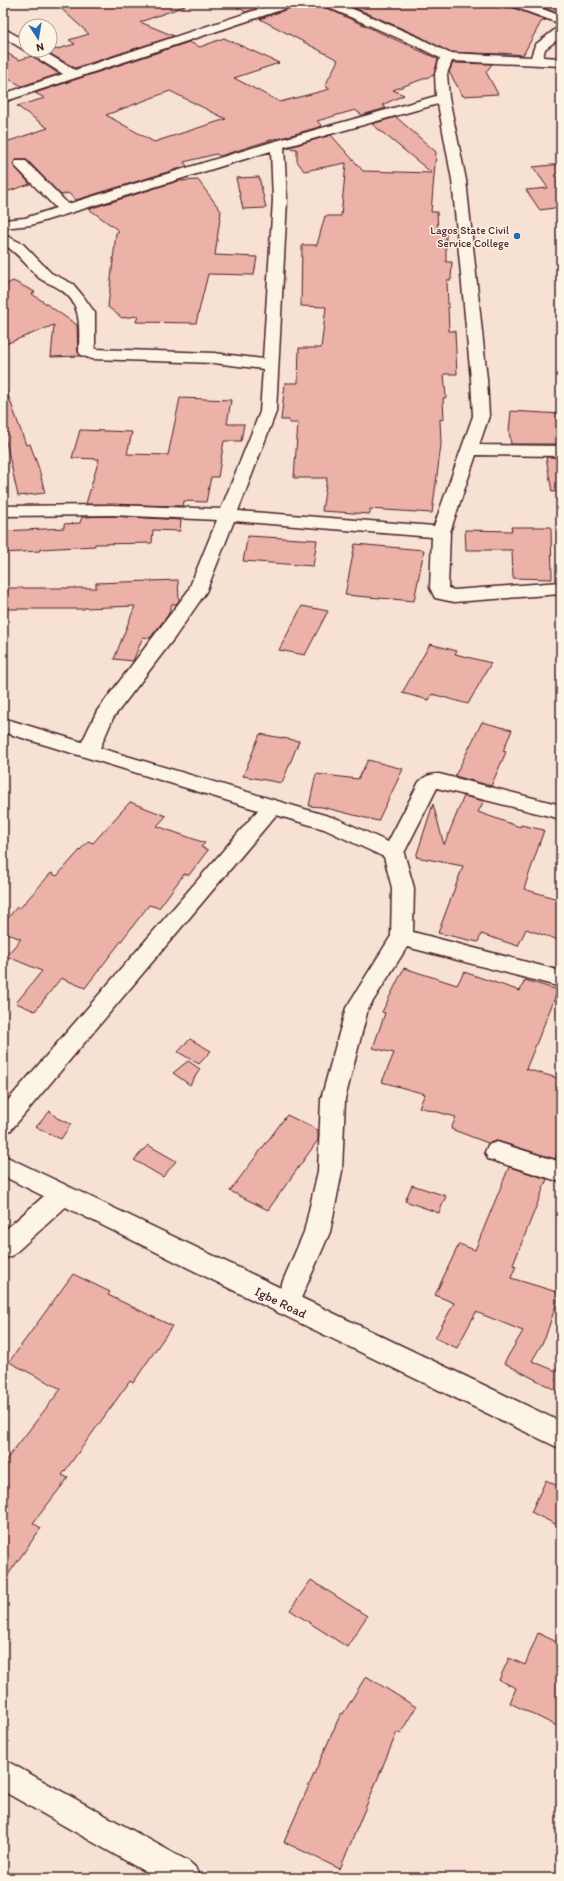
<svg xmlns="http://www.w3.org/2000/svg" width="564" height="1881" font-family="Itim,sans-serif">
<rect width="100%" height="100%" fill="#f7e1d3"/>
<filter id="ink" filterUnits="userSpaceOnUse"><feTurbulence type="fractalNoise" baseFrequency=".025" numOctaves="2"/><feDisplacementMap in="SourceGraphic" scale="8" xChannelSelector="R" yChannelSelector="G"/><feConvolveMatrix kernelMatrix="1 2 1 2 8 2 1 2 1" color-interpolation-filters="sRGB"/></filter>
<g filter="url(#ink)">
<path fill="#ecb2a8" stroke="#4a1f2b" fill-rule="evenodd" d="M55 3H185V6L140 22 174 36 75 68 47 52 75 44 69 40 89 34Z
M230 3H272L246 12Z
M296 3H318L324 7 438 59 434 75 393 90 404 95 382 105 386 108 362 115 355 110 317 121 322 126 278 139 277 138 220 156 216 154 184 162 187 166 76 200 68 193 61 195 27 160H16L13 165 30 184 3 193V143L48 128 17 106 45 98 35 93 189 42 200 47 224 38 279 63 234 78 280 102 330 89 325 86 338 60 260 19 293 7ZM170 91 226 119 154 142 106 115Z
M365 3H509L511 7 546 20 541 22 523 55 500 53 499 54 449 52 421 37 353 7Z
M531 3H561V14H560Z
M3 51 19 60 32 56 59 74 22 86 3 76Z
M453 63 492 64 486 72 498 94 463 96 449 72Z
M396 117 436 152 431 212H437L438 232H446V262H452L451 280H447L449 331H455L457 374H444L446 398H443L444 420 440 419 441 445 432 513 370 509V514L322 511 327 478H294L298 423H289V420H281L285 383H298L299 348H321L326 307 301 306 302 245H317L325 216H341L346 163 304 171 297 161V149L286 148 331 135 363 171 432 173 372 124Z
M561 164V207L540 210 526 190 548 188 533 167Z
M259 177 266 208 243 209 236 178Z
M198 180 221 211 215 255 257 257 254 275 208 274 196 323 136 322 138 316 122 318 108 307 116 233 119 231 89 209 178 181Z
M13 281 35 292 32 294 77 325 78 352 81 356 51 357 54 325 3 345V286Z
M7 392 26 445 30 444 39 469 45 493 18 496 3 428V393Z
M180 398 231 400 227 424H244L241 441H224L218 477H211L206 502 184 501 183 506 86 504 99 459 72 458 80 430 132 432 127 454 168 455Z
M511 411 561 414V444H511L509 431Z
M546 457H561V491L552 492Z
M112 516 181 520 180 531 153 530 152 543 95 544V546L40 549V551L3 553V531L64 528V524L80 523 82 517Z
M511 527H551L552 579 513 578 512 550H466L465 530 512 531Z
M248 536 317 540 313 566 243 561Z
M355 544 424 550 414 601 345 595Z
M178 580 179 601 176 604H172L168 615 150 638 143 637 133 661 114 659 135 606 84 608V609H4L8 588H96V583Z
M302 606 328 611 305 655 279 650Z
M430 644 457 651 455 654 491 663 468 704 432 694 429 700 402 693Z
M482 722 512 730 503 751 506 752 491 786 455 776Z
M260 734 299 741 282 783 243 776Z
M368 760 403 769 378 821 322 807 309 806 316 774 358 779Z
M464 796 484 801 478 812 520 827 521 825 544 830 524 889 561 900V941L526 929 518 946 481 934 478 942 438 933 463 866 416 857 433 804 444 845Z
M130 802 166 816 157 826 205 843 201 847 208 850 189 875 184 874 159 908 149 905 85 988 61 978 35 1011 16 1003 42 971 6 956 21 939 3 932V924L17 907 20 908 51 873 57 876 88 841 93 843Z
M404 968 457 985 464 972 520 991 525 980 558 990 526 1069 561 1079V1141L555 1159 497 1141 488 1143 451 1129 456 1117 419 1107 425 1094 382 1082 394 1053 373 1048 385 1013 382 1012Z
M190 1039 211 1051 199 1064 178 1052Z
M188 1061 200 1069 190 1085 173 1073Z
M50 1111 57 1118 71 1124 61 1139 36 1127Z
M287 1115 318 1130V1140L268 1210 230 1191Z
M148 1145 176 1161 163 1177 134 1160Z
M509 1167 547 1179 513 1265 516 1266 511 1278 560 1293 545 1338 532 1361 561 1373V1393L504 1363 523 1331 476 1312 457 1348 435 1338 454 1303 435 1295 459 1244 475 1250Z
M412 1185 446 1196 439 1213 405 1201Z
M73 1274 110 1292 108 1295 172 1326 133 1383 130 1381 62 1475 68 1478 33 1523 41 1528 3 1582V1464L61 1389 9 1362Z
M546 1480 561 1488V1527L531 1512Z
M311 1580 367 1616 347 1647 290 1610Z
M538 1633 561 1644V1728L510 1703 516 1688 499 1680 509 1658 525 1665Z
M366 1676 416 1707 400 1734 397 1732 340 1869 284 1842 341 1713 343 1714Z"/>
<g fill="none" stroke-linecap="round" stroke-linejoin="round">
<defs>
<path id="street" d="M277 3H295L293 6 3 102V94L63 74 3 37V28L26 41V50H41L75 70Z
M323 3H339L420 38 449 53 531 57 535 45 557 28 561 27V37L545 49 543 57 561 58V66L452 61 447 74 449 98 466 180 487 379 489 416 479 445 561 446V456L476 455 450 532 448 588 454 590 561 582V594L454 602 435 598 430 588 432 537 234 521 206 592 175 637 113 718 100 748 338 819 388 842 419 782C425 776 430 774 439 774L561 805V819L437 788 404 853 414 888 413 932 561 971V987L407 947 368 1009 345 1099 342 1171 330 1232 295 1312 286 1315 277 1312 273 1304 304 1232 318 1171 321 1099 346 1008 391 936 392 888 384 857 324 829 276 815 11 1130 3 1133V1106L258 810 3 732V718L82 742 97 711 188 591 217 520 112 515 3 516V506L112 505 221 509 260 412 263 369 214 363 92 359 81 355 79 352C79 330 83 304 61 290 55 285 46 283 39 278 27 266 18 253 3 244V234L23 244 51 273 73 284 83 296 95 313V349L214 353 263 359 273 200 271 151 31 225 3 228V220L25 218 56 208 16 167 14 164 16 161H26L68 204 272 142 436 96 435 74 440 58 412 44 325 6ZM438 104 452 180 471 379 473 416 434 526 238 511 276 412 287 200 284 147Z
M510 3H527L561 16V24L512 6Z
M497 1142 561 1162V1182L488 1159 485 1152 488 1145Z
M62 1185 71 1188 74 1195 71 1202 12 1256 3 1259V1232L53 1188Z
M3 1759 188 1861 195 1867 200 1878H156L3 1791Z"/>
<path id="secondary" d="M3 1155 561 1422V1449L277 1312 3 1176Z"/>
</defs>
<use href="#street" stroke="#4a1f2b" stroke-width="3"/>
<use href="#secondary" stroke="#4a1f2b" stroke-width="3"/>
<use href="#street" fill="#fcf5e5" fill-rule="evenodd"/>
<use href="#secondary" fill="#fcf5e5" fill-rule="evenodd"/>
</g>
</g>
<circle fill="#1f6fb2" stroke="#fcf5e5" stroke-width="1.5" cx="517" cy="236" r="4"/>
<g text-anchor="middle" stroke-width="3" stroke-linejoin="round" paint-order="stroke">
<g font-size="11" fill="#4a1f2b" stroke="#fcf5e5" text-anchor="end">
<text x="509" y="234">Lagos State Civil<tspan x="509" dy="13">Service College</tspan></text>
</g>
<g font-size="13" fill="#4a1f2b" stroke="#fcf5e5">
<text transform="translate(281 1302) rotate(26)" y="5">Igbe Road</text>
</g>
</g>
<rect width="564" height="1881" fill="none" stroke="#fcf5e5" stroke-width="16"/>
<rect x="8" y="8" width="548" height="1865" fill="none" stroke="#4a1f2b" stroke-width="1.5" filter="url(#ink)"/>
<g transform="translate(38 38) rotate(168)"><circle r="19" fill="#fcf5e5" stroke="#b59f9b"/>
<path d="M0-3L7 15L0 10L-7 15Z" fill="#1f6fb2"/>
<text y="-6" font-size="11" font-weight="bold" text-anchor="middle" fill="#4a1f2b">N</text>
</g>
</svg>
